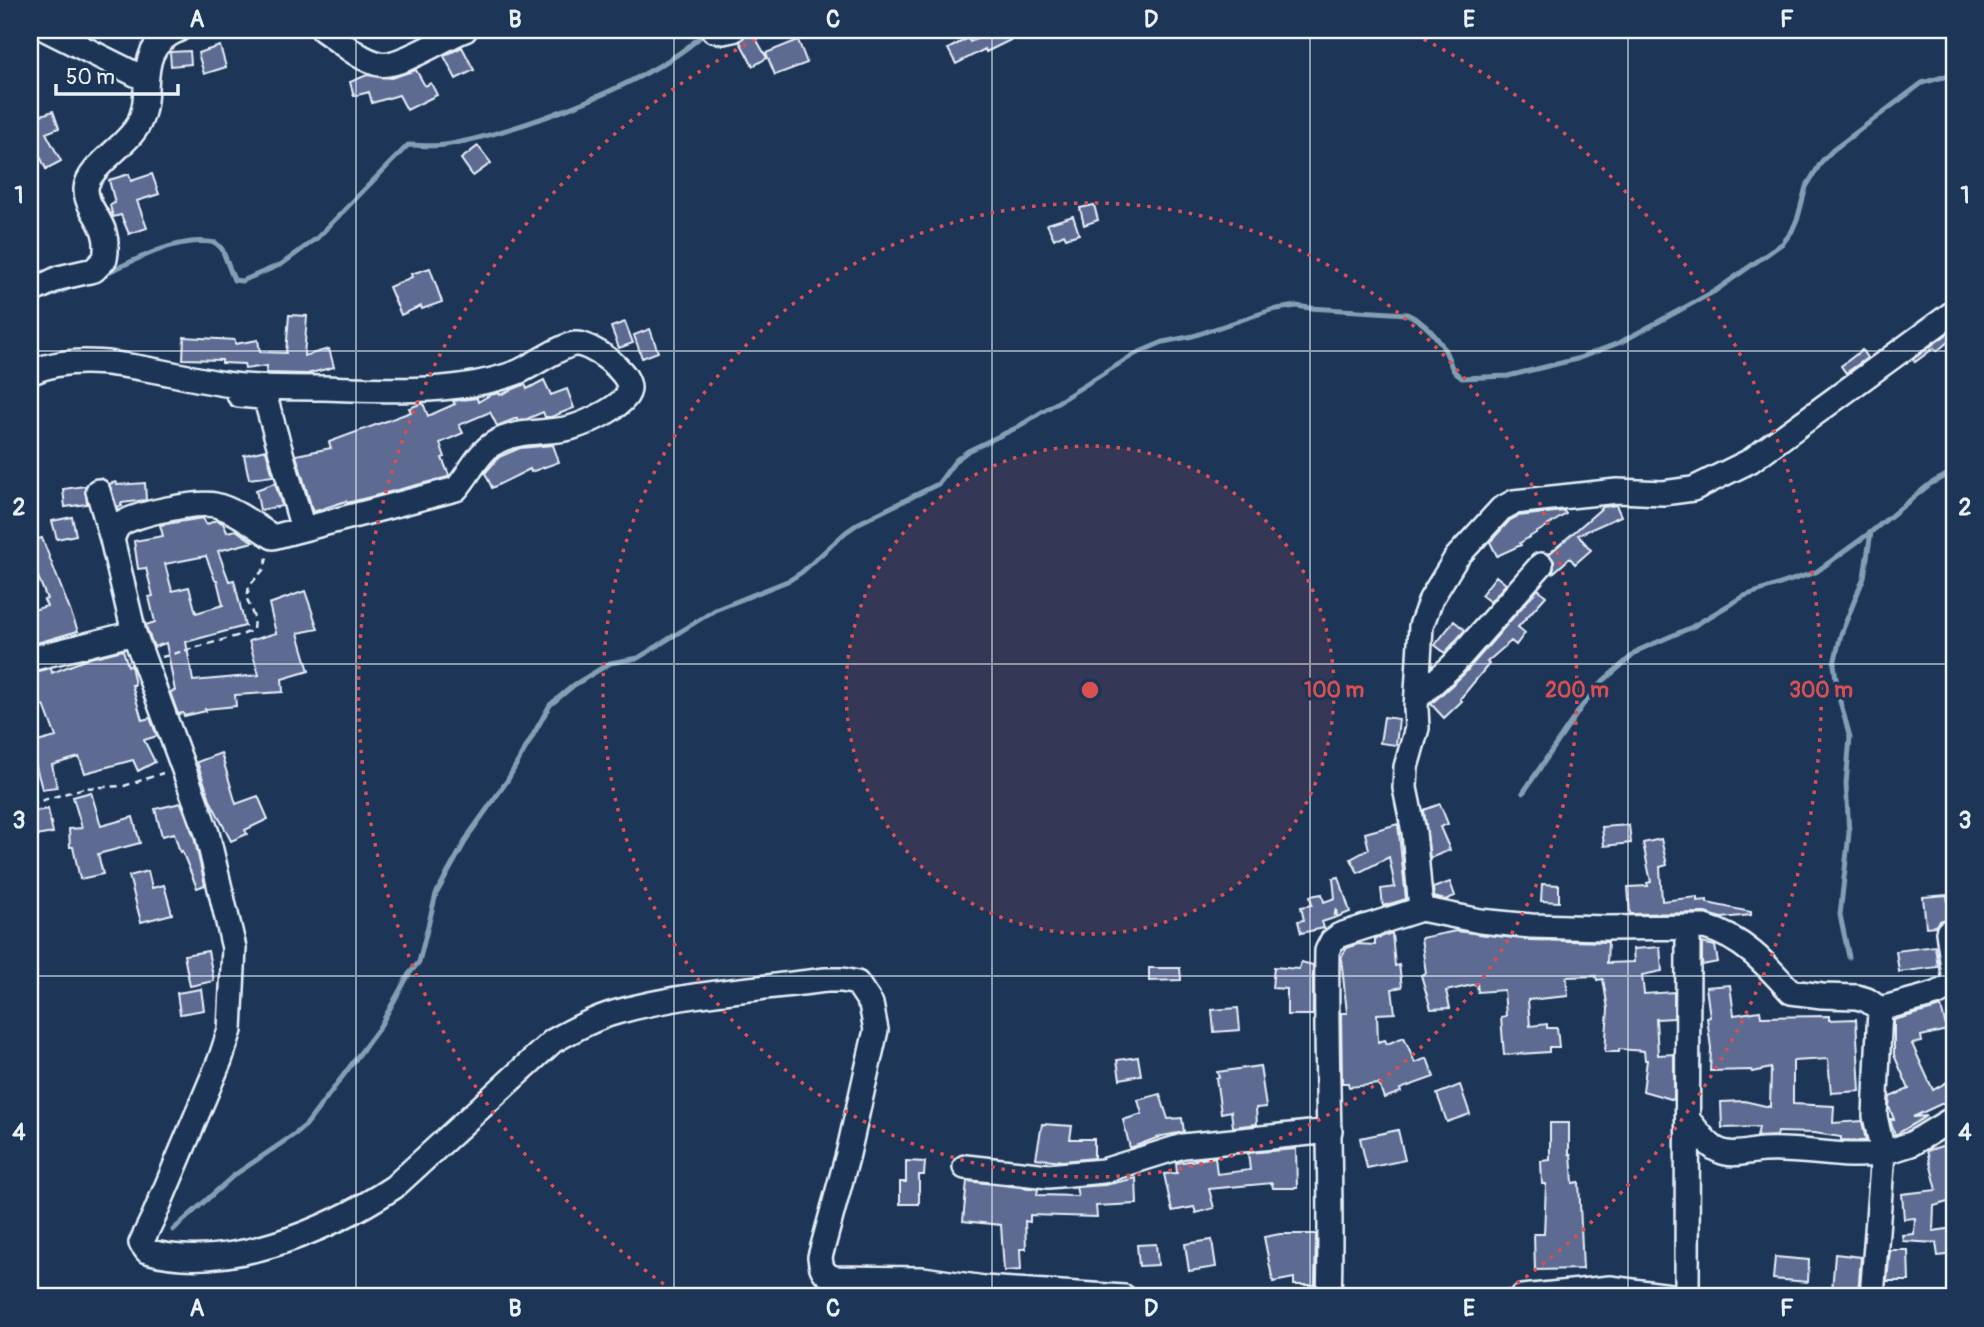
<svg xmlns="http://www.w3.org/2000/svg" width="1984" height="1327" font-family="Pangolin,sans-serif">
<rect width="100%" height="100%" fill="#1d3557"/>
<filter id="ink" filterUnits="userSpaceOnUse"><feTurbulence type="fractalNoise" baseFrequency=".0143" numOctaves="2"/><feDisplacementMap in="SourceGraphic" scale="14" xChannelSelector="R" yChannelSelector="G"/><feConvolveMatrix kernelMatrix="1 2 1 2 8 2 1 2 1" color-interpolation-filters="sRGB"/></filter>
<g filter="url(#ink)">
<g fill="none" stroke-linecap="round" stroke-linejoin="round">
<path stroke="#839fb4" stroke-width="5" d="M103 274C138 260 178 235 216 243L222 249 234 280 242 281 282 264 317 238 408 145C420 145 433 147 445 145 511 135 663 79 707 30
M30 306 34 302 77 285
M1523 793 1582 706 1603 681 1639 650 1692 627 1744 596 1816 572 1871 532 1930 484 1954 471
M1849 957 1840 915 1849 833 1846 784 1850 737 1838 694 1834 664 1841 634 1864 577 1871 532
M173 1230 233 1176 295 1134 306 1125 379 1028 409 974 419 962 436 894 470 833 507 781 550 705 574 685 610 663 638 658 715 610 790 580 802 572 846 532 859 523 938 484 956 460 968 451 1016 428 1135 354 1163 342 1193 336 1271 310 1296 306 1310 308 1407 314C1423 321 1440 338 1447 355 1453 368 1449 368 1462 378L1508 376 1577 359 1621 342 1715 291 1783 243 1792 231 1798 217 1806 187 1822 161 1833 150 1922 83 1954 74"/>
</g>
<path fill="#5d6a92" stroke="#e8f1f8" stroke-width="2" fill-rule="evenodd" d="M751 30 767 58 753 66 740 42 747 32Z
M995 30H1031L986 52 985 49 956 64 948 49 968 38 970 42Z
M798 40 807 63 775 75 766 53Z
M220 46 226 67 204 74 198 53Z
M462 47 474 70 456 79 444 56Z
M190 51 191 64 171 66 170 52Z
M416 70 425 86 431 83 437 95 407 110 399 95 372 103 369 92 354 96 350 82 367 75 391 78Z
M53 111 59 128 46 133 61 161 46 169 30 135V119Z
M478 146 491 163 473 176 461 159Z
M129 174 131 181 152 174 159 194 137 201 147 228 129 234 121 215 113 217 110 205 115 203 109 180Z
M1094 205 1098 220 1084 225 1080 208Z
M1073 216 1079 234 1066 238 1064 234 1054 239 1047 224Z
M430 268 442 302 422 309 421 306 401 315 389 287 412 277 411 274Z
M289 315 307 316 304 356 329 349 334 367 307 374 266 373 267 366 245 369 244 364 222 363V360L183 359 184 337 235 340V344L258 340 260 352 286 353Z
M625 322 633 343 619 348 611 327Z
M650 329 658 352 642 358 634 335Z
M1954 329V337L1937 351 1934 348 1915 362 1913 359Z
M1862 350 1867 358 1846 373 1841 366Z
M544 380 551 395 567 389 574 408 551 417H545L543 412 527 419 517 420V418L497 426 490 412 459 425 463 433 440 443 445 457 442 458 449 475 448 477 347 503 346 501 313 512 296 455 331 448 329 442 411 412 409 408 423 403 428 416 455 404 453 401 477 398 478 402 490 395 499 393 500 395 525 384 527 389Z
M553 445 559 462 531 472 530 469 492 488 485 473 499 457 520 448Z
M266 450 273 476 249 479 244 455Z
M116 482 117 485 145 483 146 500 121 503 122 506 117 507 109 484Z
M275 483 282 506 260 510 256 490Z
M85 486 87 504 65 507 63 489Z
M1616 505 1621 516 1578 535 1591 550 1575 564 1570 558 1553 573 1554 561 1549 554 1603 507Z
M1564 511 1566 514 1520 543 1521 545 1497 556 1490 542 1510 520 1518 516Z
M72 517 76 535 57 539 52 521Z
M203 518 206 525 216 520 223 523 227 532 236 530 253 542 218 551 229 581 234 580 245 626 186 642 193 681 259 675 249 641 276 633 269 604 305 591 318 629 298 633 309 671 282 679 283 692 235 695 236 706 205 709 206 711 184 716 183 713 178 714 170 692 175 691 166 643 154 647 147 629 146 625 155 622 149 597 153 596 146 568 138 569 134 541 163 536 160 525ZM206 556 215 580H217L223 605 196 613 189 587 172 591 165 564Z
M42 538 78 631 30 645V611L47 606 44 600 47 599 30 557V541Z
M1496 576 1506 584 1490 602 1481 595Z
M1538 589 1546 596 1518 627 1525 633 1516 645 1511 641 1487 662 1489 664 1460 699 1462 701 1444 718 1431 704 1464 674Z
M1454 621 1465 630 1445 653 1435 645Z
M123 650 128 666 131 665 135 685H132L142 720 150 718 157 736 144 740 155 762 138 771 133 760 85 773 79 757 52 765 57 787 42 789 30 744 56 737 44 705 30 710V673L51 668 52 673 90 658Z
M1384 717 1399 719 1396 745 1380 743Z
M221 753 236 804 258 796 268 819 245 830 247 834 231 841 211 802 197 762Z
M91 792 101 826 133 817 140 843 98 854 103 874 80 879 73 847H70L69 829 82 828 73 797Z
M181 803 194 837 205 885 197 888 182 851 180 852 174 833 162 836 155 809Z
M1440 804 1448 824 1440 827 1450 850 1430 858 1424 810Z
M48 809 53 833 30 837V812Z
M1398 824 1406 899 1383 906 1381 889 1395 887 1389 857 1358 873 1351 859 1369 849 1365 833Z
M1629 825 1631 843 1604 846 1602 827Z
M1661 839 1667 865 1660 867 1662 901 1697 897V901L1707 900V903L1751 912V915L1722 918 1705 913 1630 914 1628 887 1648 886 1647 883 1651 882 1643 843Z
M148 871 152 888 164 885 172 914 141 922 129 876Z
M1339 877 1350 912 1337 917 1336 908 1334 918 1322 922 1324 928 1301 933 1298 921 1304 920 1301 907 1312 905 1310 896 1322 894 1324 902 1335 898 1333 878Z
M1450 882 1455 896 1445 900 1434 897 1433 888Z
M1542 884 1559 885V902L1541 901Z
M1947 895 1950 918 1940 921 1935 926 1926 927 1923 897Z
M1456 931 1530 940 1608 942 1607 963 1634 962 1633 949 1660 947 1662 971 1642 975 1644 994 1674 992V1018L1656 1019 1658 1055 1674 1054V1100L1643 1091 1647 1060H1645L1644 1051 1619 1049V1052H1605L1608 1009 1603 979 1597 980 1596 976 1566 977 1568 996 1528 1000 1530 1026 1547 1024V1028H1557L1559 1047H1549V1052L1504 1055 1501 1017 1506 1016 1504 990 1478 992 1477 984 1446 991 1450 1008 1431 1009 1421 975 1426 973 1421 938Z
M1392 933 1395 966 1399 965 1402 987 1392 989 1395 1013 1377 1014 1378 1042 1385 1040 1387 1044 1404 1037 1415 1063 1427 1058 1434 1077 1400 1089 1401 1092 1384 1098 1379 1084 1349 1087 1348 1083H1342L1341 1013H1347L1341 957 1347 948 1358 944 1375 945V939Z
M1702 943 1715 946 1718 962 1702 965Z
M1935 946 1938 967 1899 972 1896 951Z
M208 951 214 981 190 986 184 955Z
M1301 962 1313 965V1015H1287V989L1272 988 1274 967 1299 969Z
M1149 968H1180L1181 980 1149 981Z
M1730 985 1734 1015 1760 1011 1761 1017 1829 1016V1020L1856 1019 1860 1091 1831 1093 1828 1059 1793 1061V1104L1834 1106 1833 1123 1862 1121 1866 1141 1841 1140V1137L1814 1133 1778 1132 1777 1136 1757 1137 1759 1127 1722 1128 1721 1102 1744 1101 1770 1107 1771 1068 1752 1072 1751 1070 1710 1071 1711 1048 1707 1018 1710 1017 1706 987Z
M201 989 204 1010 180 1014 177 993Z
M1941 1007 1947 1030 1921 1036 1922 1042 1912 1044 1933 1090 1954 1078V1100L1945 1106 1943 1103 1913 1117 1927 1116 1895 1135 1890 1119H1894L1889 1107 1890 1097 1909 1089 1894 1055V1020Z
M1238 1008 1240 1030 1214 1032 1212 1010Z
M1138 1057 1141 1075 1120 1079 1117 1060Z
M1260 1066 1266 1107 1256 1108 1257 1124 1233 1127 1231 1111 1221 1113 1216 1078 1219 1077 1217 1072Z
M1460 1085 1470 1114 1447 1122 1437 1094Z
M1160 1094 1168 1119 1182 1118 1184 1132 1162 1136 1130 1148 1123 1120 1142 1114 1138 1100Z
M1550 1123H1569V1154H1571L1573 1183 1579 1182 1583 1269 1535 1270 1534 1234H1544L1546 1184H1542L1541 1161 1550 1160Z
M1042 1124 1072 1126 1070 1139H1094V1158L1063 1161 1036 1158Z
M1398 1130 1405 1160 1367 1168 1360 1138Z
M1954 1142V1200L1934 1206 1933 1231 1954 1228V1254L1938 1256 1936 1243 1903 1241 1902 1235 1914 1234 1915 1218 1904 1219 1902 1194 1937 1190 1927 1151Z
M1296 1149 1297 1188H1273L1272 1183 1209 1189 1214 1208 1196 1213 1194 1207 1172 1211 1164 1174 1177 1173 1176 1163 1215 1157 1217 1174 1250 1170 1248 1153Z
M906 1161 925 1162 924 1175H919V1204H900V1182H906Z
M1136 1178 1137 1204 1096 1206 1097 1217 1030 1215V1222L1025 1221 1026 1249H1020L1021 1270 1004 1271 1001 1225 963 1221 967 1181 1038 1189 1037 1195 1078 1196 1076 1187 1105 1185Z
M1280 1234H1316L1315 1285H1294V1278L1273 1282 1264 1237Z
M1212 1240 1216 1267 1189 1271 1185 1244Z
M1156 1244 1158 1265 1139 1266 1137 1245Z
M1890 1250H1908L1909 1281H1887Z
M1835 1254 1861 1257 1858 1293 1832 1291Z
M1775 1257 1809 1260 1808 1282 1773 1279Z"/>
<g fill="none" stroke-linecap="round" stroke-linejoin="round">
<defs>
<path id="minor" d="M47 30 145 79
M323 30C341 42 359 59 379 64 398 69 445 37 465 30
M713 30 723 32 733 30
M30 292 59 278 94 270 105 259C112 222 86 213 86 189 87 167 129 145 139 123 155 90 132 50 178 30
M30 373C86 345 172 378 233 385 263 389 292 387 323 388 358 389 394 391 429 389 459 387 490 383 518 372 532 366 562 345 575 344 591 343 629 371 629 388 630 405 584 424 570 428 545 434 516 429 493 444 478 453 468 476 456 489L273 537C255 526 236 510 215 505 199 501 132 514 120 525 116 528 114 535 112 539L134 633 207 833 234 948 230 1030 220 1060 154 1216 141 1243 147 1251C226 1274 329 1230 394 1187L553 1041C573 1030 595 1018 617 1012 684 993 757 989 826 980H842L857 983 871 1004 876 1030 848 1154 820 1257C821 1268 823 1274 834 1278L923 1279 984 1288 1124 1297
M239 395 261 397 267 404 303 529
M98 491 112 539
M30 659 134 633
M1417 698 1453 665 1541 565
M1421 909 1414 832 1405 788 1406 767 1417 728 1416 708 1421 626 1431 599 1456 558 1501 509 1514 502 1617 491 1663 493 1693 489 1750 461 1954 312
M1948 932 1954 975
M1880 1009 1936 994 1953 985 1954 980
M1689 1121C1698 1131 1708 1147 1720 1151 1733 1157 1749 1151 1763 1150 1804 1147 1843 1160 1883 1153L1872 1297
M965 1167 1048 1176 1103 1171 1183 1146 1330 1131
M1329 1297C1333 1182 1325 1067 1327 951L1332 941 1340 935 1421 909 1480 921 1531 926 1606 928 1705 927C1743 938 1766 964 1791 992L1822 996 1857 997 1867 1000 1880 1009 1875 1116 1883 1153 1911 1144 1954 1118
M1522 1297 1610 1288 1678 1297
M1687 1297 1688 928"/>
</defs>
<use href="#minor" stroke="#e8f1f8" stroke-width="28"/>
<path stroke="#e8f1f8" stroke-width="2.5" stroke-dasharray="7 5" stroke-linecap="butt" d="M162 657 244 634 253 630 254 618 247 599 249 586 264 569 268 554
M30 804 84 788 124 786 163 773"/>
<use href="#minor" stroke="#1d3557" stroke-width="23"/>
</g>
</g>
<path fill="none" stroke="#e8f1f8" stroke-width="2" stroke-opacity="0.55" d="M356 30V1297M674 30V1297M992 30V1297M1310 30V1297M1628 30V1297M30 351H1954M30 664H1954M30 976H1954"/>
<circle cx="1090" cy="690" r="244" fill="#da5052" fill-opacity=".12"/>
<g fill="none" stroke="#da5052" stroke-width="3.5" stroke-dasharray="3.5 7">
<circle cx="1090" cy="690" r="244"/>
<circle cx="1090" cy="690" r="487"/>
<path d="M681 1296A731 731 0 0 1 775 30M1405 30A731 731 0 0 1 1499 1296"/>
</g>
<circle cx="1090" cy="690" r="10" fill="#da5052" stroke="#1d3557" stroke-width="3.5"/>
<g font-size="21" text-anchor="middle" font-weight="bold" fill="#da5052" stroke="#1d3557" stroke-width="6" stroke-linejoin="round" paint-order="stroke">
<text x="1334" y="697">100 m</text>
<text x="1577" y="697">200 m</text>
<text x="1821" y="697">300 m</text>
</g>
<rect width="1984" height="1327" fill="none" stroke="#1d3557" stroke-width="77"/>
<path d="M56 84v10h122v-10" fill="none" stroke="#e8f1f8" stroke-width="3.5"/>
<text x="66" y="84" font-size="21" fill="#e8f1f8" stroke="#1d3557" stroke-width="5" paint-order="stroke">50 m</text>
<rect x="38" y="38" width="1908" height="1250" fill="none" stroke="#e8f1f8" stroke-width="2.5"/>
<g font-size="23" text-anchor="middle" font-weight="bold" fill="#e8f1f8">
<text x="197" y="27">A</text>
<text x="515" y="27">B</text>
<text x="833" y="27">C</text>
<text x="1151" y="27">D</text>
<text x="1469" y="27">E</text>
<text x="1787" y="27">F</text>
<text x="19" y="203">1</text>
<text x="1965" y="203">1</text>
<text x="19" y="515">2</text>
<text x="1965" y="515">2</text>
<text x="19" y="828">3</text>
<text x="1965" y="828">3</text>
<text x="19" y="1140">4</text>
<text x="1965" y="1140">4</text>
<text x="197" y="1316">A</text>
<text x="515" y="1316">B</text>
<text x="833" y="1316">C</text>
<text x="1151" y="1316">D</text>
<text x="1469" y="1316">E</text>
<text x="1787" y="1316">F</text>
</g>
</svg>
